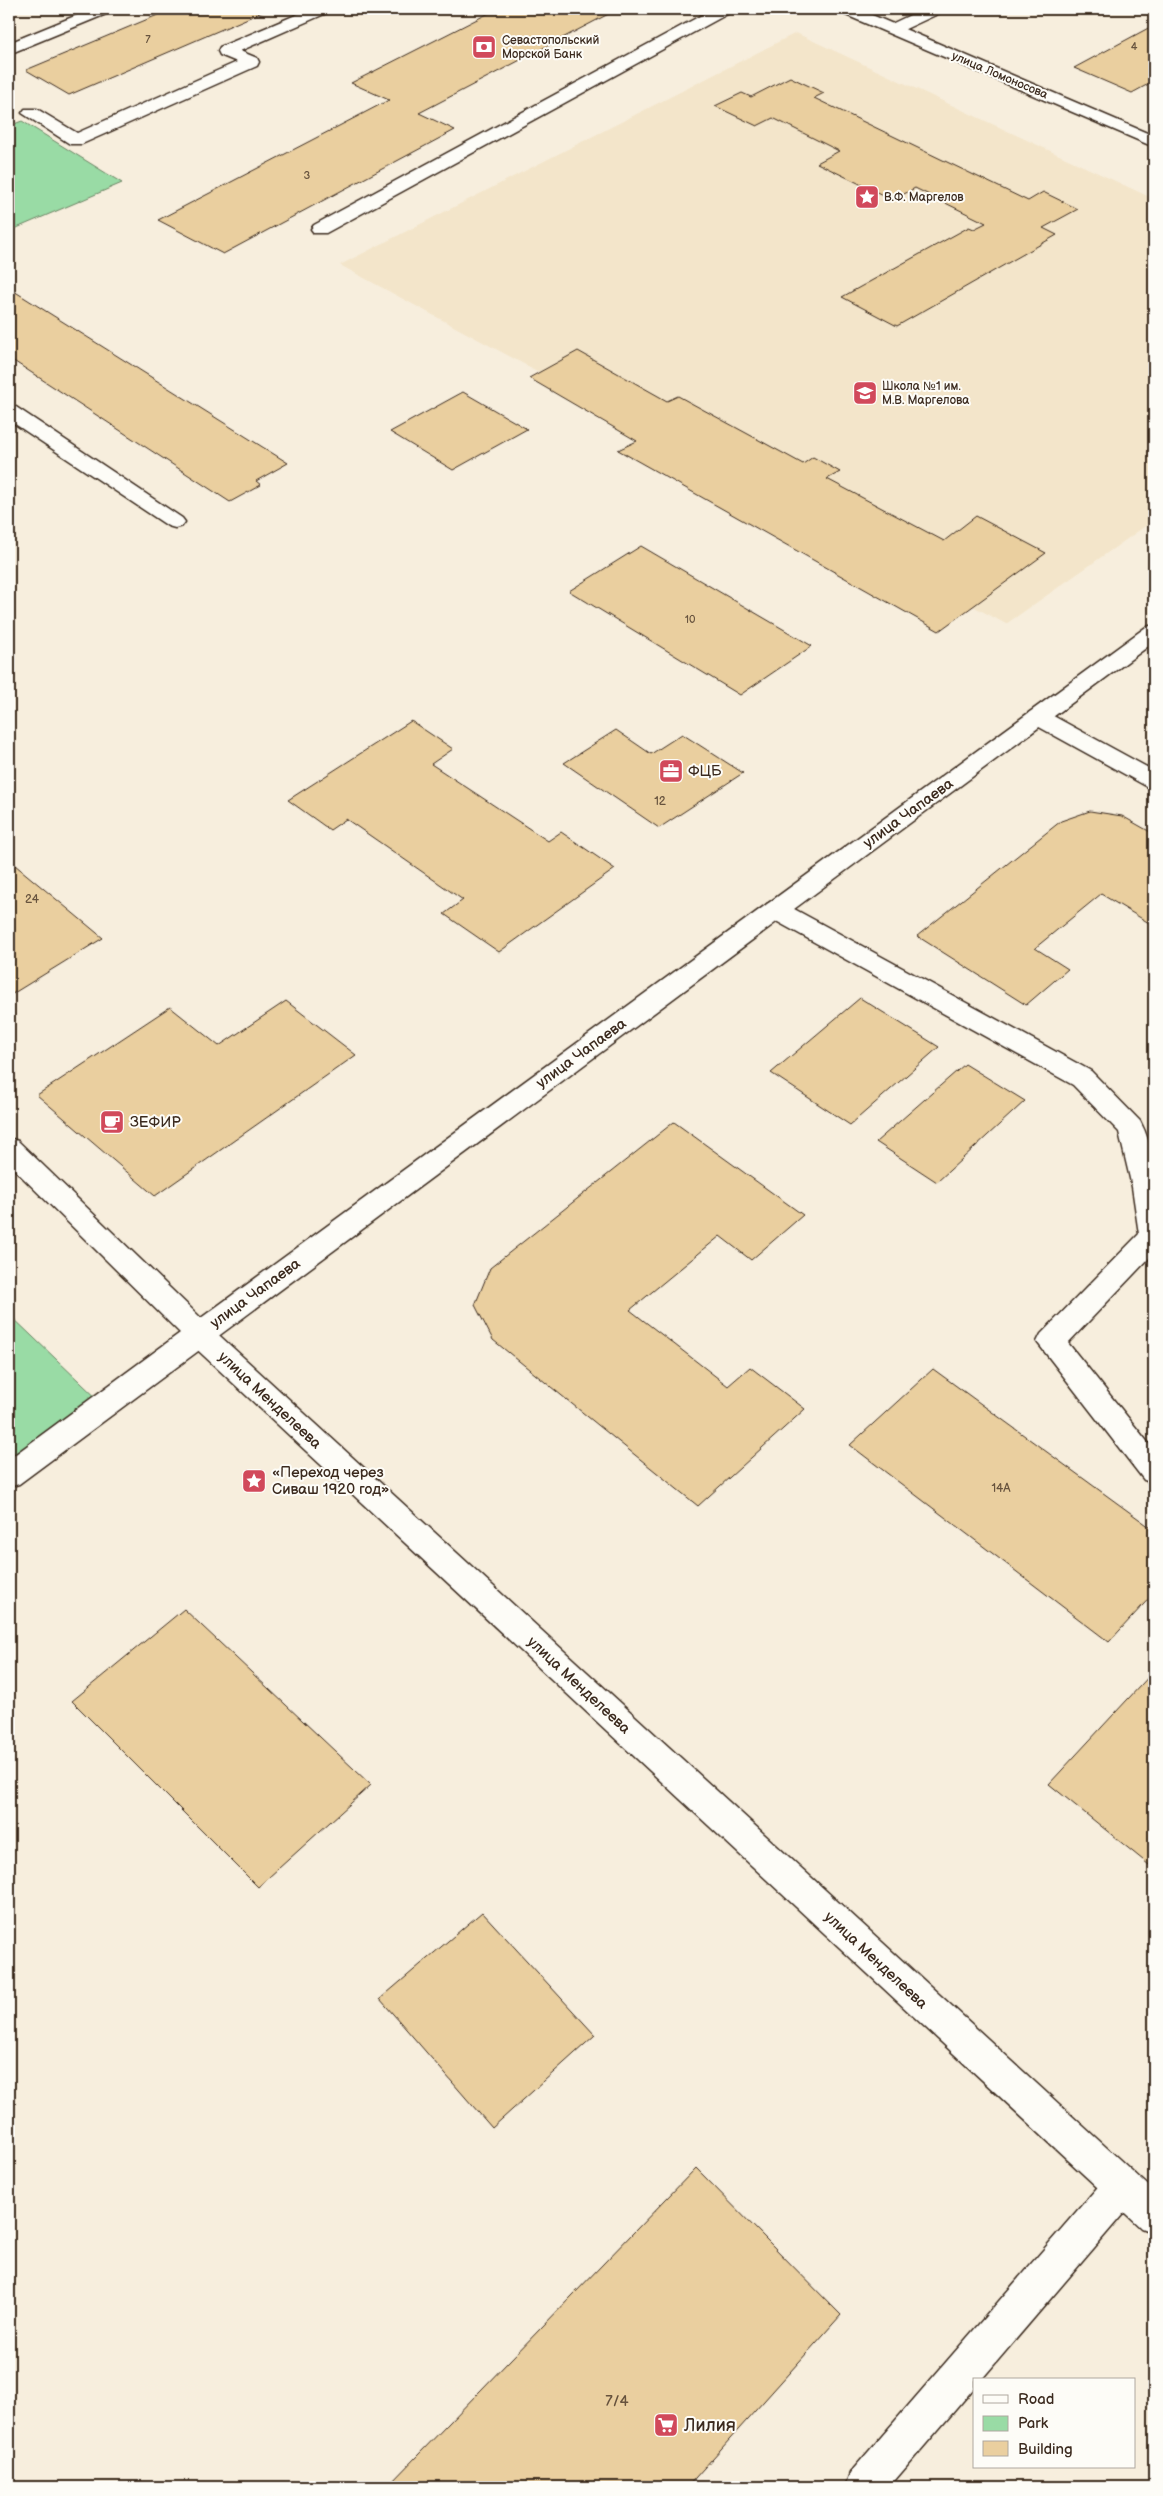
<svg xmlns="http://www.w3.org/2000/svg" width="1163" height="2496" font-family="'Balsamiq Sans',sans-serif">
<rect width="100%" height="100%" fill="#f7eedd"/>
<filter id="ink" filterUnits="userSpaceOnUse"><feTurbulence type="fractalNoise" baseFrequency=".02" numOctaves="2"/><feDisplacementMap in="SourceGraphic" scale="10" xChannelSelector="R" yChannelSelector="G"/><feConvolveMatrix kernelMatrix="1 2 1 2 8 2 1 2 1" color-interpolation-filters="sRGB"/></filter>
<g filter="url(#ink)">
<path fill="#f3e5ca" d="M796 33 1154 199V520L1006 624 340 265Z"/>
<path fill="#99dba5" stroke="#6a8262" d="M22 121 122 183 12 230 9 228V126Z
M9 1314 104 1405 9 1475Z"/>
<path fill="#eacf9f" stroke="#3b2a1e" d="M172 9H269L69 95 26 70Z
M497 9H618L419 113 455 130 223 254 158 220 389 100 351 83Z
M1154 25V81L1132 93 1074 68Z
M790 77 824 93 814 98 1028 201 1043 192 1078 209 1043 228 1057 235 897 326 842 297 969 227 974 229 986 223 915 188 893 200 817 163 839 151 773 118 757 126 715 106 742 93 751 97Z
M9 288 288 463 256 481 261 485 230 502 9 358Z
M578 351 667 401 678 396 803 464 813 457 840 472 827 479 944 541 976 516 1046 553 939 631 618 450 637 441 529 378Z
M463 392 527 429 453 470 390 432Z
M641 546 812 646 740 695 569 591Z
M411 721 453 749 431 764 548 841 561 832 615 869 499 952 444 914 463 900 346 819 330 830 288 800Z
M616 730 651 754 682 734 743 773 659 828 564 763Z
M1090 811 1122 816 1154 834V926L1101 894 1035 948 1068 969 1026 1005 917 936 1061 821Z
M9 860 103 938 9 996Z
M860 998 939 1047 850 1125 771 1073Z
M286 1001 356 1055 155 1196 37 1095 170 1007 219 1046Z
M965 1064 1025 1101 937 1182 876 1142Z
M674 1122 803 1215 751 1260 720 1236 630 1310 728 1386 750 1367 805 1409 698 1506 493 1340 475 1305 490 1268Z
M933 1369 1154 1530V1593L1109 1642 850 1445Z
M184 1609 371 1785 258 1887 72 1701Z
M1154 1671V1869L1049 1784Z
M482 1912 595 2035 492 2128 380 1999Z
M696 2168 841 2315 687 2487H387Z"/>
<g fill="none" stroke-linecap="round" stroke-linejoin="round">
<defs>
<path id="lane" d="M92 9H113L111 12 9 54V43Z
M310 9H331L329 12 240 51 257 58 259 62 257 66 82 144H70L22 113 25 109H37L77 133 237 62 220 55 218 51 220 47Z
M713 9H733L731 12 326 233H314L311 229 314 225Z
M923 9H944L942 12 899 32H887L885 29 887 26Z
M9 405 16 407 182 518 185 522 182 526 175 528 168 526 9 420Z
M1122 2169 1135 2174 1140 2187 1135 2200 981 2380H974V2388L889 2487H845L850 2473 1109 2174Z"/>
<path id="street" d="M837 9H858L1154 136V147L839 12Z
M1038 710 1046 712 1154 771V789L1146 786 1030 722 1027 717 1030 712Z
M776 901 785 904 1091 1071 1140 1121C1161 1159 1154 1211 1154 1253L1068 1343 1154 1450V1483L1144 1480 1037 1342 1041 1334 1139 1234 1132 1187 1119 1132 1073 1085 767 916 764 910 767 904Z
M199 1323 209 1326 1154 2191V2233L1141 2228 189 1342 185 1334 189 1326Z"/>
<path id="secondary" d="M1154 625V642L19 1484 9 1487V1459L180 1333 9 1164V1138L18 1141 201 1318 1146 627Z"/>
</defs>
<use href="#lane" stroke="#3b2a1e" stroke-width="3"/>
<use href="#street" stroke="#3b2a1e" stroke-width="3"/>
<use href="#secondary" stroke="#3b2a1e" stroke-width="3"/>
<use href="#lane" fill="#fdfcf7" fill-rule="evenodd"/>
<use href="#street" fill="#fdfcf7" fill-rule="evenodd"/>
<use href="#secondary" fill="#fdfcf7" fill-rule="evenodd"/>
</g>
</g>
<defs>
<symbol id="bank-square" viewBox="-11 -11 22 22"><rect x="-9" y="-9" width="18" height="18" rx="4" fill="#d1495b" stroke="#fdfcf7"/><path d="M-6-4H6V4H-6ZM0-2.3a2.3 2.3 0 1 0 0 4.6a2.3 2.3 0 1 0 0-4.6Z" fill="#fff"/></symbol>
<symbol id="sight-square" viewBox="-11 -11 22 22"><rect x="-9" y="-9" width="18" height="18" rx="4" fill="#d1495b" stroke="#fdfcf7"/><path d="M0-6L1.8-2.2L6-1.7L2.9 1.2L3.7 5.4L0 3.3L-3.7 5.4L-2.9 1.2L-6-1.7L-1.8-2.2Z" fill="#fff"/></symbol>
<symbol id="school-square" viewBox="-11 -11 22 22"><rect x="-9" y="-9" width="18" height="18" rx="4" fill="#d1495b" stroke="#fdfcf7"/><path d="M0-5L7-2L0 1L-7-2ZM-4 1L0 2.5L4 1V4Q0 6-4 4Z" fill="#fff"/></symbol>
<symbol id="office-square" viewBox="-11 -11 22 22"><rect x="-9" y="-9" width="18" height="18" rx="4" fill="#d1495b" stroke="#fdfcf7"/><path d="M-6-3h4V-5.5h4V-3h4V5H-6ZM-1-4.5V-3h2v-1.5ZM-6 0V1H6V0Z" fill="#fff"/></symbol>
<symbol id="cafe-square" viewBox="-11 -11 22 22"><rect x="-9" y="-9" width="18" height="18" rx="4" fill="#d1495b" stroke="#fdfcf7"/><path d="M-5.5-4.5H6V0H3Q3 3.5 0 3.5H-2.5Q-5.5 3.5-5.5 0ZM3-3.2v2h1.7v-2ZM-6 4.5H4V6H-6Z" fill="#fff"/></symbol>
<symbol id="supermarket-square" viewBox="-11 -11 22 22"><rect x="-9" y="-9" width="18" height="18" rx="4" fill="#d1495b" stroke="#fdfcf7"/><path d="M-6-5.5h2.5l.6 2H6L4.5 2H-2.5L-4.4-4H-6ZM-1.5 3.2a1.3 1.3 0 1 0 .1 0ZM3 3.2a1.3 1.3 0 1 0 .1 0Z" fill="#fff"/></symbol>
</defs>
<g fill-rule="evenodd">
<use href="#bank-square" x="470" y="33" width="28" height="28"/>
<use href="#sight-square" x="853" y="183" width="28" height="28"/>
<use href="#school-square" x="851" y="379" width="28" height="28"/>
<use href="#office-square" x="657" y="757" width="28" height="28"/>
<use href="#cafe-square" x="98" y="1108" width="28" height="28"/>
<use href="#sight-square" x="240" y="1467" width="28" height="28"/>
<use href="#supermarket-square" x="652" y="2411" width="28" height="28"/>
</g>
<g text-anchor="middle" stroke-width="4" stroke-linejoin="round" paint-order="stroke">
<g font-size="11" fill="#67533e">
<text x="148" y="43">7</text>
<text x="1134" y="50">4</text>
<text x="307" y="179">3</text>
<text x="690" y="623">10</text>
</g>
<g font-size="12" fill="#3b2a1e" stroke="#fdfcf7" text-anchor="start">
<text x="502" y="44">Севастопольский<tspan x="502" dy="14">Морской Банк</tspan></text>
<text x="884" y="201">В.Ф. Маргелов</text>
<text x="882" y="390">Школа №1 им.<tspan x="882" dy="14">М.В. Маргелова</tspan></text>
</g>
<g font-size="12" fill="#3b2a1e" stroke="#fdfcf7">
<text transform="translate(1000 75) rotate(23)" y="4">улица Ломоносова</text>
</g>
<g font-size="12" fill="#67533e">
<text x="660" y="805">12</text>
<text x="32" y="903">24</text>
<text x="1001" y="1492">14А</text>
</g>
<g font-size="15" fill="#3b2a1e" stroke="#fdfcf7" text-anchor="start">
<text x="688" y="776">ФЦБ</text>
<text x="130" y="1127">ЗЕФИР</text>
<text x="272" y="1477">«Переход через<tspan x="272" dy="17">Сиваш 1920 год»</tspan></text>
</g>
<g font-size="15" fill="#3b2a1e" stroke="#fdfcf7">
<text transform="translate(908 813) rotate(-36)" y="5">улица Чапаева</text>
<text transform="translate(581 1053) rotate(-36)" y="5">улица Чапаева</text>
<text transform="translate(255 1293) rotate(-36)" y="5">улица Чапаева</text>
<text transform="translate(270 1400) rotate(43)" y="5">улица Менделеева</text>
<text transform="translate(579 1685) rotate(43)" y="5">улица Менделеева</text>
<text transform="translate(876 1960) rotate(43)" y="5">улица Менделеева</text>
</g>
<g font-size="15" fill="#67533e">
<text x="617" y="2406">7/4</text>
</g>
<g font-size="18" fill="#3b2a1e" stroke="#fdfcf7" text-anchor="start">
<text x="684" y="2431">Лилия</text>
</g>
</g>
<rect width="1163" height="2496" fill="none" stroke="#fdfcf7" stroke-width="30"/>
<rect x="15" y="15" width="1133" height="2466" fill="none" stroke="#3b2a1e" stroke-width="2" filter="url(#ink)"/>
<rect x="973" y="2378" width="162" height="90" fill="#fdfcf7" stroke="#afa8a0"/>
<rect x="983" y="2395" width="25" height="8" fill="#fdfcf7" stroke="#afa8a0"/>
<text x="1018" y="2404" font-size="15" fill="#3b2a1e">Road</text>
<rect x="983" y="2416" width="25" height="15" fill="#99dba5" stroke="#afa8a0"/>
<text x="1018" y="2428" font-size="15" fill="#3b2a1e">Park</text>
<rect x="983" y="2441" width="25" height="15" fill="#eacf9f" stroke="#afa8a0"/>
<text x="1018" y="2454" font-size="15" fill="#3b2a1e">Building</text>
</svg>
